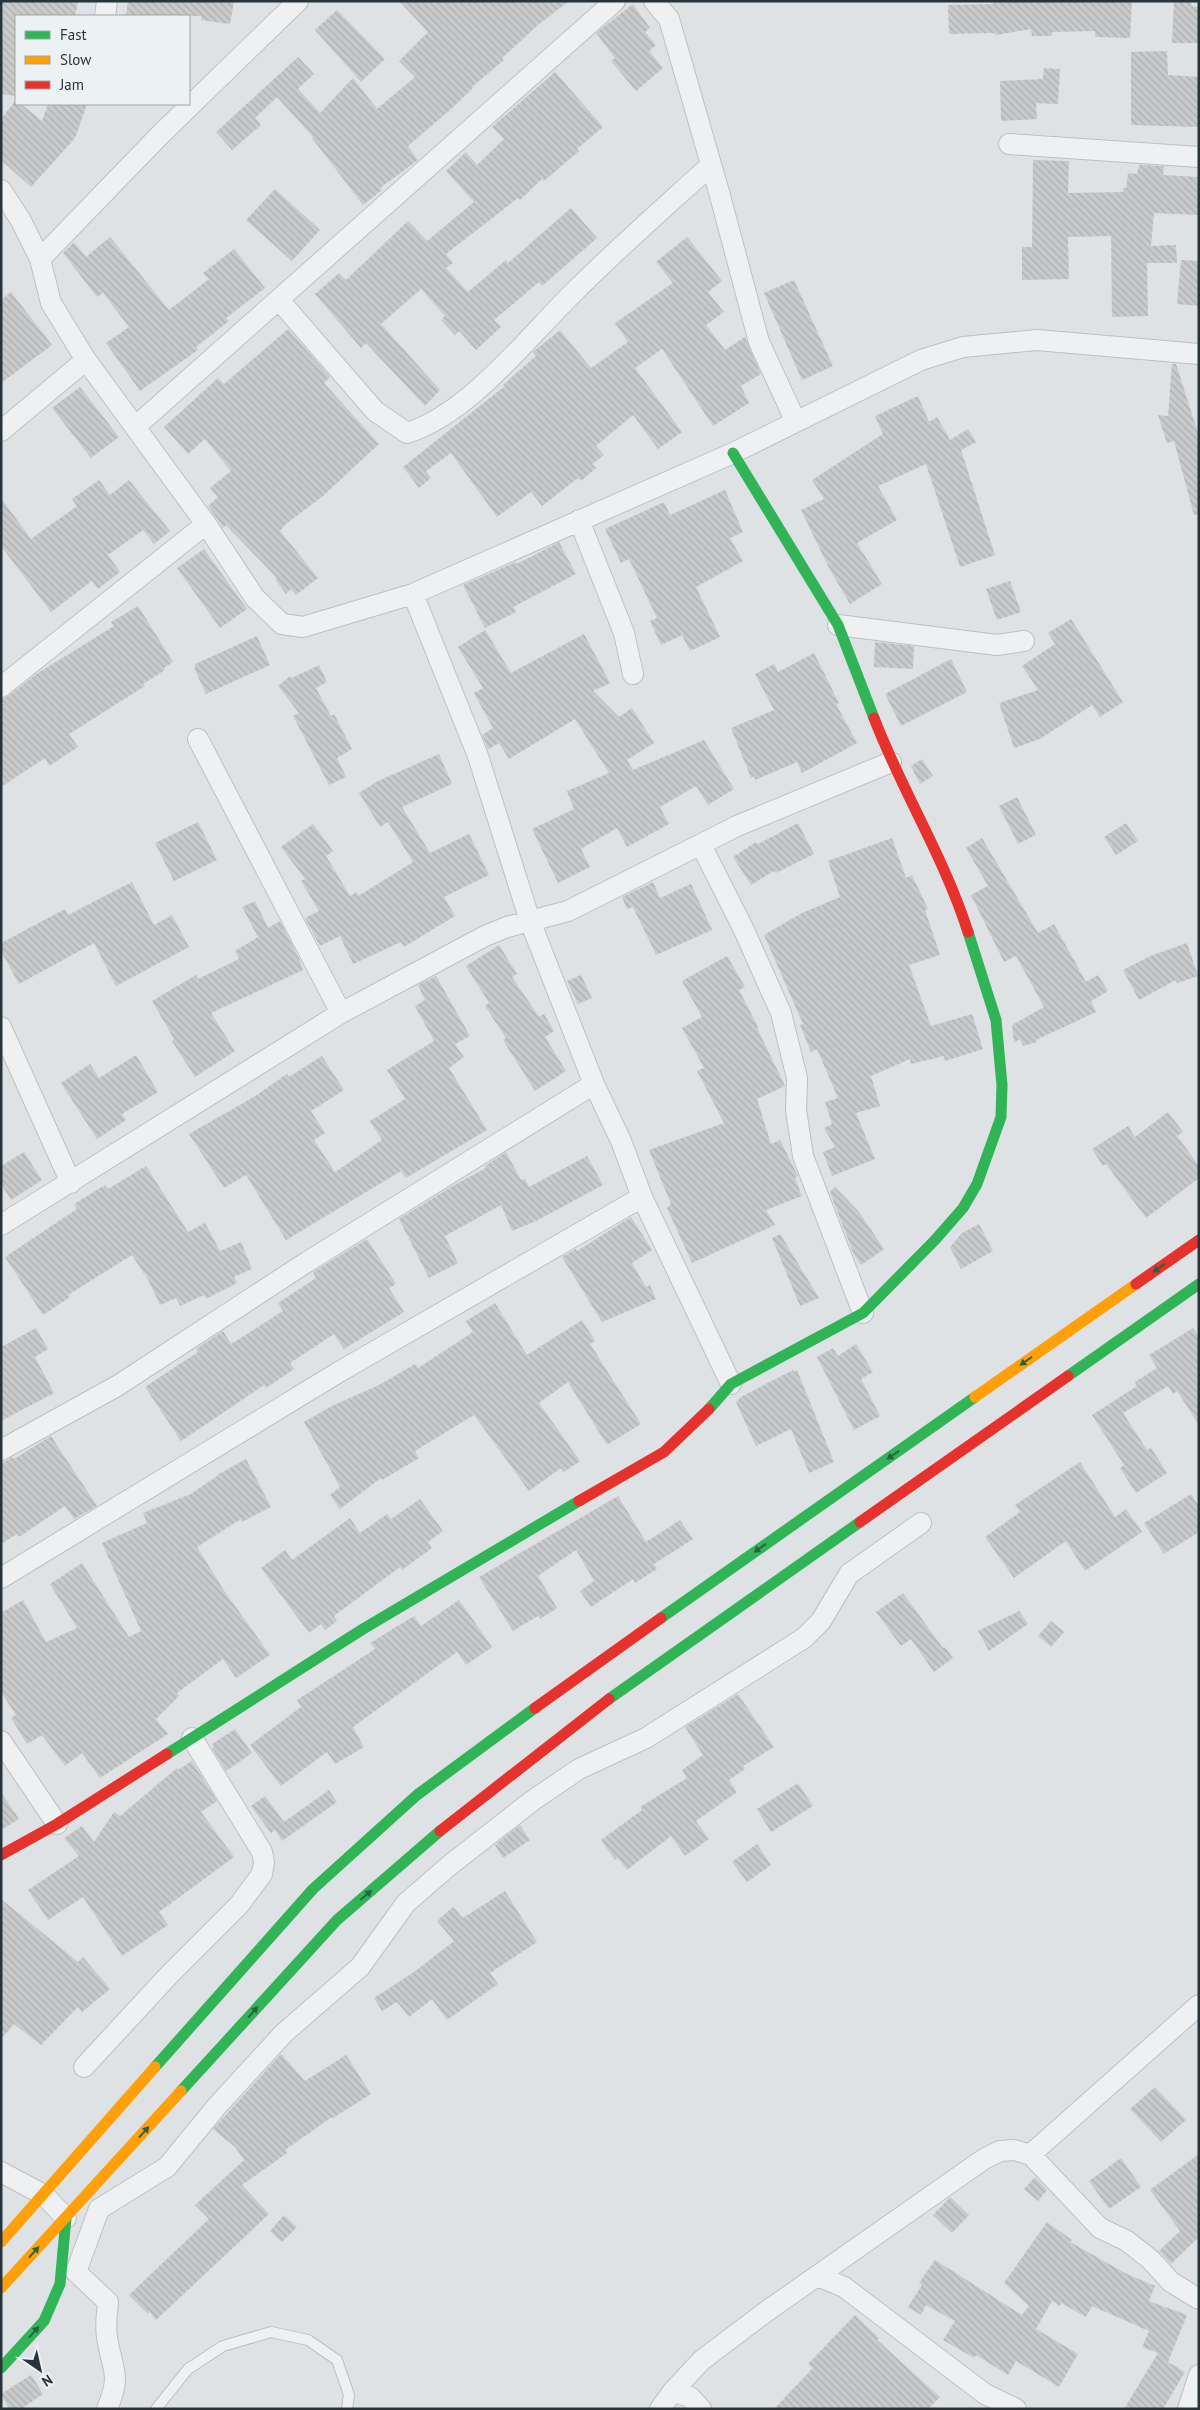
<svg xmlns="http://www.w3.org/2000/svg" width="1200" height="2410" font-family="'PT Sans',sans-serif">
<defs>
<pattern id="building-back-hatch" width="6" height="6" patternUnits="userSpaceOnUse" patternTransform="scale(1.25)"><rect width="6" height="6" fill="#c8cacc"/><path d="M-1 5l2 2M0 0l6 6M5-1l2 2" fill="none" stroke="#acaeb0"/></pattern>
</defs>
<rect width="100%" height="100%" fill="#dfe2e4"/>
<path fill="url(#building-back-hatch)" d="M3 1H78L75 16H16V96L1 94Z
M128 1H234L230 24 201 20V16H126Z
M399 1H569L538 25 502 58 504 60 472 87 473 88 450 110 408 146 418 160 380 188 382 190 363 205 312 138 313 137 277 97 255 118 261 125 232 150 216 132 298 57 314 74 298 89 320 113 353 78 377 109 415 77 399 61 428 32Z
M993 1H1132L1130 38 1095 37V31L1052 32V36H1032L1031 29 996 35 995 33 949 34 948 5 993 4Z
M1174 1H1192L1191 6 1199 7V43H1172Z
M633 4 650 28 645 32 656 45 649 51 663 68 636 91 611 61 615 58 596 33Z
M337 10 385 59 361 82 315 30Z
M1167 51 1168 75 1199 77V127L1131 125V52Z
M1044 68 1060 69 1058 104 1036 103 1037 119 1001 121 1000 81 1043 79Z
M555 72 603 127 577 149 579 151 544 181 542 179 520 200 518 198 446 254 453 263 446 268 468 292 506 260 508 263 571 208 597 238 542 286 539 282 494 320 501 327 476 350 459 331 455 335 441 320 445 316 421 289 381 324 440 390 425 406 366 343 361 348 315 294 339 273 346 280 408 221 427 241 474 202 446 171 466 152 477 165 504 139 492 127Z
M16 100V104H21L42 121 48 104H87L75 138 31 187 1 160V119Z
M1033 160 1069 161 1068 193 1123 192V188H1126L1128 173 1137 174 1139 165 1164 166 1163 175 1199 177V215L1154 213 1151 246 1176 245 1177 263H1147L1148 316 1112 317 1111 236 1068 237 1069 279 1022 280V247H1032Z
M275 189 320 230 292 261 246 220Z
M110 237 169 310 209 279 203 273 234 249 265 288 226 318 229 321 196 347 198 350 140 391 106 343 129 327 103 293 97 297 63 253 74 242 86 257Z
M687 237 722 281 708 292 724 312 706 325 725 350 745 337 761 374 741 386 749 403 713 426 662 349 635 368 682 432 658 449 633 415 596 446 604 455 592 464 596 468 581 481 578 478 542 506 531 492 497 517 451 453 426 471 431 478 419 488 403 467 505 386 503 385 536 356 533 352 560 330 591 368 628 342 615 323 673 283 656 262Z
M1181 260 1199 261V306L1177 304Z
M794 280 833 366 802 380 764 293Z
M11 292 52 345 1 383V300Z
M288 329 330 377 324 383 379 444 323 496 286 524 280 531 318 578 296 595 291 589 286 594 275 579 277 578 226 525 223 528 208 506 218 497 210 488 231 471 205 439 188 454 164 427 218 378 224 384Z
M1172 364H1176L1199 436V514L1194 515 1174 441 1167 443 1158 415 1168 416Z
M80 387 119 437 91 458 52 408Z
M918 396 929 422 937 417 950 440 968 429 976 442 961 450 995 555 960 567 926 464 878 486 897 520 857 543 882 584 850 604 829 568 801 510 824 499 812 480 883 434 875 416Z
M99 480 110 495 129 480 170 531 154 544 143 530 108 555 120 572 98 589 92 581 51 612 1 546V498L31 539 77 506 72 499Z
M725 490 743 532 730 538 743 561 696 587 720 637 690 651 682 635 661 645 650 621 657 618 629 559 621 563 605 529 664 502 670 515Z
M559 542 576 574 513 607 516 612 485 628 463 585 516 562 517 564Z
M204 549 247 609 220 628 177 568Z
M1010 581 1021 612 997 620 986 589Z
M138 606 173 662 164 668 165 670 143 684 145 686 69 734 78 747 49 766 45 758 1 787V699L8 696 38 673 114 626 111 622Z
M1071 619 1123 702 1100 717 1092 705 1040 739 1014 748 999 703 1038 690 1022 666 1055 644 1048 633Z
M485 630 511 673 584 634 610 683 593 691 619 717 632 708 654 743 627 760 633 770 704 740 734 789 708 805 696 786 660 807 669 824 627 847 617 828 581 849 590 867 558 883 532 829 574 809 567 791 609 773 575 719 509 759 499 743 488 749 482 735 493 728 474 693 483 688 458 647Z
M257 636 270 665 206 694 195 670V664Z
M875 642 914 646 913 669 874 667Z
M814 653 839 703 836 704 857 743 802 773 797 762 755 780 754 776 751 778 731 728 774 710 755 674 774 664 778 672Z
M951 659 967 692 901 726 885 694Z
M319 665 327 682 316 688 331 716 334 714 352 749 337 758 346 777 329 785 293 716 299 713 278 686 290 676 292 678Z
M439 754 452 784 402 807 430 853 469 834 489 875 444 897 455 916 404 947 401 942 353 964 340 936 320 946 305 918 319 911 301 881 305 879 281 847 313 824 333 851 326 856 350 896 357 892 358 896 413 862 388 822 380 827 359 793 378 781Z
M922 759 933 776 920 784 911 766Z
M1017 797 1036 835 1018 844 999 806Z
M198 822 217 860 174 881 155 843Z
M798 823 814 854 776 873 774 871 751 885 733 857 756 842 758 844Z
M1126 823 1138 841 1116 855 1104 837Z
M892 838 906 878 912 875 928 909 925 910 940 955 909 965 931 1026 972 1014 983 1049 945 1061 944 1056 911 1064 910 1059 871 1076 880 1106 856 1113 875 1159 832 1176 823 1152 835 1147 824 1128 832 1124 825 1102 838 1098 817 1049 811 1052 800 1025 803 1024 764 935 802 913 840 897 828 861Z
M982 838 1038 933 1054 924 1086 982 1098 975 1108 991 1091 1001 1096 1012 1036 1040 1037 1042 1023 1046 1020 1039 1014 1043 1012 1025 1044 1007 1016 956 1004 962 971 895 988 886 966 848Z
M132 882 154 925 172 915 189 947 116 986 94 943 19 984 1 951V943L65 909 68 915Z
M653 882 660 898 691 884 712 930 656 955 633 907 627 909 622 897Z
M255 901 268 928 280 921 299 958 303 970 211 1013 235 1051 195 1077 172 1041 174 1039 152 1001 196 975 198 979 239 959 235 951 258 937 242 907Z
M1187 943 1198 976 1177 983 1176 980 1139 1000 1123 970 1150 956Z
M499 945 517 974 512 977 539 1017 544 1014 554 1031 545 1037 566 1071 535 1091 503 1040 506 1038 485 1006 489 1003 466 966Z
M727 956 745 987 739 990 758 1027 757 1028 785 1086 757 1099 771 1144 780 1140 798 1176 795 1178 802 1196 766 1210 775 1225 692 1263 667 1208 671 1204 649 1150 724 1123 697 1071 704 1068 682 1028 702 1017 682 981Z
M581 975 592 998 578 1004 567 981Z
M436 976 470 1036 455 1044 464 1057 449 1068 487 1130 406 1178 401 1171 286 1240 246 1175 224 1188 189 1134 252 1098 287 1074 289 1077 322 1056 344 1090 311 1111 325 1133 314 1140 335 1172 382 1140 370 1121 405 1099 387 1070 434 1041 415 1006 425 1000 418 985Z
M136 1055 158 1092 122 1114 126 1120 97 1139 61 1083 90 1064 99 1078Z
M1168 1112 1183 1132 1177 1136 1199 1166V1178L1146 1218 1106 1164 1103 1166 1092 1149 1128 1126 1135 1137Z
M24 1152 42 1180 11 1200 1 1184V1166Z
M506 1152 521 1180 525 1179 529 1187 587 1156 603 1185 536 1221 512 1231 501 1205 445 1236 458 1263 429 1278 399 1219 456 1184 486 1168 485 1166Z
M146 1166 188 1232 205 1223 220 1251 241 1242 252 1269 234 1277 237 1283 206 1299 204 1295 180 1306 176 1298 160 1305 145 1273 144 1274 132 1255 68 1295 70 1297 43 1315 5 1257 77 1209 74 1204 105 1185 108 1189Z
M835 1187 859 1212 884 1249 861 1265 854 1255 830 1192Z
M631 1217 652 1250 632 1263 646 1287 650 1285 656 1299 602 1322 562 1257 576 1249 577 1251Z
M979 1224 993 1251 961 1269 950 1247 962 1233Z
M780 1234 819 1298 800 1306 772 1238Z
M367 1239 396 1284 389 1288 404 1312 344 1349 334 1334 290 1363 294 1369 266 1388 264 1385 181 1441 145 1387 198 1352 196 1349 223 1331 231 1344 283 1311 278 1303 316 1278 313 1272Z
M495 1303 527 1355 582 1320 595 1341 590 1344 641 1424 607 1445 568 1382 539 1403 580 1461 564 1472 561 1468 529 1491 474 1415 415 1451 419 1458 382 1480 381 1478 340 1509 330 1495 340 1487 304 1422 332 1406 381 1384 415 1364 418 1368 473 1332 466 1321Z
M36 1328 48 1349 35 1357 54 1393 1 1421V1347Z
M1193 1328 1199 1337V1425L1177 1391 1173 1394 1168 1386 1123 1413 1147 1450 1151 1448 1167 1473 1136 1493 1120 1468 1124 1465 1092 1415 1137 1386 1135 1382 1157 1368 1149 1355Z
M856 1344 873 1372 861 1379 880 1416 854 1430 817 1357 833 1348 838 1356Z
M793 1370 794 1372 797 1370 834 1462 809 1473 791 1429 756 1446 736 1402 741 1397Z
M51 1436 97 1506 74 1519 65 1506 19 1537 17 1534 1 1544V1464L12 1457 14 1459Z
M246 1459 271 1507 242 1522 241 1519 197 1547 223 1589 270 1655 236 1678 223 1659 177 1693 179 1696 156 1719 168 1734 100 1778 82 1753 65 1766 42 1735 27 1744 11 1718 16 1715 1 1692V1613L23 1600 46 1642 77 1628 50 1584 82 1563 129 1637 141 1631 102 1543 147 1523 143 1513 191 1494 217 1476V1475Z
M1080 1462 1115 1517 1126 1509 1142 1532 1085 1571 1066 1541 1014 1578 985 1537 1020 1512 1015 1505Z
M1191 1494 1199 1506V1532L1164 1554 1144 1523Z
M618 1496 646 1542 680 1520 693 1539 654 1564 657 1569 635 1583 633 1579 591 1607 580 1591 594 1581 576 1550 538 1576 557 1608 540 1619 538 1616 513 1631 479 1577Z
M420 1499 443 1531 428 1542 432 1548 402 1570 400 1567 334 1616 337 1621 325 1630 321 1624 309 1633 261 1568 285 1550 292 1560 350 1518 360 1533 387 1514 391 1519Z
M903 1593 943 1648 945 1647 953 1658 934 1672 911 1639 901 1646 876 1612Z
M459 1600 492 1647 466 1665 457 1652 353 1727 364 1747 335 1764 327 1752 281 1786 250 1745 301 1707 297 1700 375 1649 370 1643 414 1616 421 1626Z
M1019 1611 1028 1624 989 1651 978 1631Z
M1051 1621 1064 1632 1051 1647 1038 1636Z
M738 1694 774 1747 743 1766 745 1769 729 1780 737 1792 696 1821 709 1839 685 1856 671 1836 627 1870 618 1858 615 1860 601 1840 642 1810 640 1807 687 1778 682 1770 703 1755 685 1727Z
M235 1729 252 1753 226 1771 212 1748 214 1746 212 1744Z
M192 1761 217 1801 201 1812 234 1857 159 1912 168 1925 122 1956 83 1897 48 1920 28 1890 79 1856 64 1838 82 1826 94 1842 114 1812 120 1816 177 1768 178 1770Z
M798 1783 813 1806 771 1832 757 1809Z
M329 1790 337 1802 282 1841 275 1830 271 1833 251 1806 265 1796 284 1822Z
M1 1792 19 1819 1 1830Z
M520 1825 530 1840 503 1858 495 1845Z
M757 1844 771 1865 747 1882 732 1862Z
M505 1891 537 1942 490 1973 498 1984 447 2020 432 1999 409 2017 397 2002 382 2011 374 1998 414 1972 454 1941 437 1921 453 1907 463 1918Z
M1 1899 78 1962 83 1957 110 1989 82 2012 78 2007 41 2045 14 2024 1 2039Z
M281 2054 305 2081 346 2055 371 2094 333 2118 332 2117 285 2150 287 2153 242 2185 269 2214 156 2320 150 2312 148 2314 129 2295 209 2219 195 2205 244 2160 235 2147 213 2129Z
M1155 2087 1186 2120 1161 2142 1130 2109Z
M1199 2154V2237L1171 2264 1159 2251 1180 2231 1150 2190Z
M1121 2158 1141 2187 1109 2209 1089 2181Z
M1035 2177 1047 2190 1038 2201 1024 2189Z
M950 2197 969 2215 952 2233 933 2215Z
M284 2215 297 2227 282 2242 270 2231Z
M1047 2222 1072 2240 1070 2242 1125 2273 1155 2286 1149 2301 1187 2315 1168 2362 1185 2372 1163 2409H1124L1158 2353 1142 2347 1149 2331 1092 2306 1086 2317 1061 2303 1060 2306 1052 2301 1036 2329 1078 2354 1059 2387 1016 2361 1008 2375 976 2355 974 2358 943 2340 955 2321 926 2305 921 2315 908 2307 922 2285 919 2283 935 2260 1022 2315 1029 2306 1004 2283Z
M855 2315 879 2338 877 2340 940 2397 928 2409H774L813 2368 808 2364Z
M31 2375 43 2394 21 2409H9L1 2394Z"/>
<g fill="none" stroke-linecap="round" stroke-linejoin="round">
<defs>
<path id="lane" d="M156 2409 188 2369 223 2346 271 2332 308 2340 337 2360 349 2395 347 2409"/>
<path id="street" d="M654 1 669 19 719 192 759 342 796 422
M105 16 107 1
M1009 144 1199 157
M1 190 20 219 40 259 51 303 86 360 206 524 255 598 282 624 303 627 413 594 733 453 921 360 963 347 1037 340 1199 354
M40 259 160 135 298 1
M279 300 375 411 407 433C469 414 528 337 574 292 618 248 665 207 711 165
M135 427 615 1
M1 431 86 360
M579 520 624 633 633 674
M413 594 478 756 530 921 594 1084 621 1141 642 1197 731 1384
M838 625 997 645 1024 641
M1 687 206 524
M198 739 341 1013
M701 845 743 928 781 1013 797 1078 796 1110 803 1156 863 1313
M1 1027 71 1183
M1 1225 341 1013 485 936 507 927 568 911 737 826 891 762
M1 1450 117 1386 307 1262 594 1084
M1 1578 339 1372 642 1197
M1 1741 57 1824
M84 2067 170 1974 239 1905 262 1874 264 1862 262 1852 192 1738
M1030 2155 1199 2005
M1 2172 44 2195 66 2218
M818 2276 844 2287 985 2394 1016 2409
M673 2391 690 2397 701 2409
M107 2409C122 2374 112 2370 107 2337 105 2326 107 2313 108 2302L76 2272 99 2209 167 2167 217 2106 284 2033 360 1967 406 1903 450 1865 532 1801 579 1769 646 1738 804 1638 821 1621 849 1574 921 1523
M660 2409 673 2391 702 2360 767 2311 984 2159 1000 2151 1014 2150 1031 2155 1100 2228 1127 2241 1150 2259 1171 2282 1199 2299
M1188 2409 1199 2375"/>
</defs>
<use href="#lane" stroke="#bdc0c2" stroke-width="12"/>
<use href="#street" stroke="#bdc0c2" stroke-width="22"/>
<use href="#lane" stroke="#eff0f1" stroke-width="10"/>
<use href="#street" stroke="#eff0f1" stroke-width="20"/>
<path stroke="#30b455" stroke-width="11" d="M733 453 838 625 874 718
M1068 1376 1199 1284
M709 1409 731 1384 863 1313 935 1240 963 1208 977 1184 1001 1117 1002 1085 996 1020 968 932
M661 1618 975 1397
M609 1699 860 1522
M167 1754 363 1629 579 1501
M155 2067 313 1889 417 1795 535 1708
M181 2091 337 1920 440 1831
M1 2368 44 2321 60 2284 66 2218"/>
<path stroke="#ff9f0a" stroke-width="11" d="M975 1397 1136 1284
M1 2242 155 2067
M1 2288 181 2091"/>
<path stroke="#e5322d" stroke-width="11" d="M874 718C902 791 944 857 968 932
M1136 1284 1199 1240
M579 1501 664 1452 709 1409
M860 1522 1068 1376
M535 1708 661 1618
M440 1831 609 1699
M1 1855 57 1824 167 1754"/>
</g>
<defs><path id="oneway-solid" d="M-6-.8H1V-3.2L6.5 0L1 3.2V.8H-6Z" transform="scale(1.25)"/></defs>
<g fill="#2a6145">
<use href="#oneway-solid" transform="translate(1159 1268) rotate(145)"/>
<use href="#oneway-solid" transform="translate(1026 1361) rotate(145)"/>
<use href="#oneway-solid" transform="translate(893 1455) rotate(145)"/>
<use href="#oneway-solid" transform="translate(760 1548) rotate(145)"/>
<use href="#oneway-solid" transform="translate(366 1895) rotate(-41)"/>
<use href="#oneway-solid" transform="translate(253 2012) rotate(-48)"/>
<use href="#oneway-solid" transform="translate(144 2132) rotate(-48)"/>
<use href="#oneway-solid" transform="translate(34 2252) rotate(-48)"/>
<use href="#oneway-solid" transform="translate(34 2332) rotate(-48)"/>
</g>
<rect width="1200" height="2410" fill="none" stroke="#27343c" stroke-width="5"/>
<rect x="15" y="15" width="175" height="90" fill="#ecf1f4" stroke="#9da5aa"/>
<rect x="25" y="31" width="25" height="8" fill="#30b455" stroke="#9da5aa"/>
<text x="60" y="40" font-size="15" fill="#27343c">Fast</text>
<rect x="25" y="56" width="25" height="8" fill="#ff9f0a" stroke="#9da5aa"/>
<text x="60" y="65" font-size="15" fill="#27343c">Slow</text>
<rect x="25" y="81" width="25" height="8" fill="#e5322d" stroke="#9da5aa"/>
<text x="60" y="90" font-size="15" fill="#27343c">Jam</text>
<g transform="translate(40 2370) rotate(146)" stroke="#ecf1f4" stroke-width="4" paint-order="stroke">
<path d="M0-4L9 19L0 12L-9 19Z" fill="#27343c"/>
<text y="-8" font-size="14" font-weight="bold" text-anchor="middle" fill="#27343c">N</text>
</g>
</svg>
